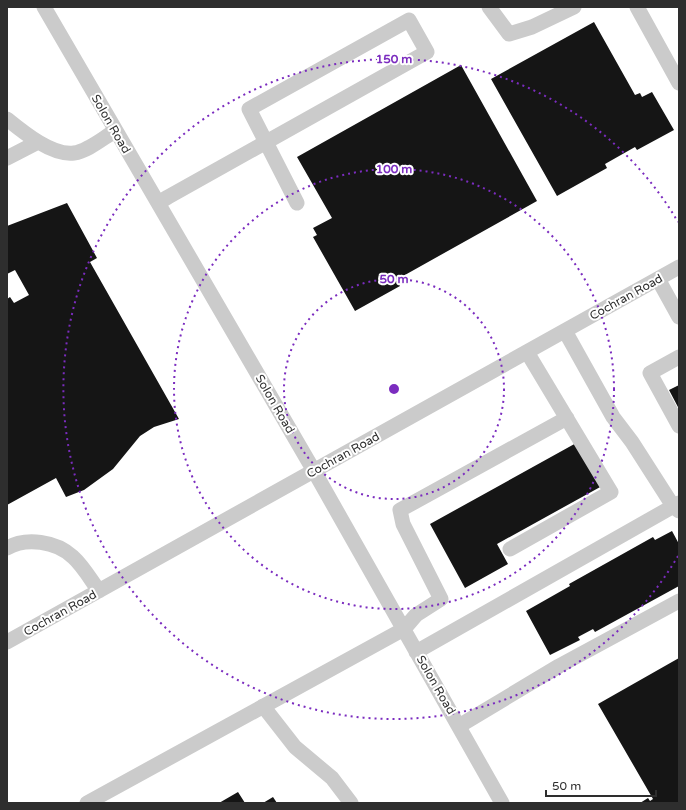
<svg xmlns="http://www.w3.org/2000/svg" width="686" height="810" font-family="'Varela Round',sans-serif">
<rect width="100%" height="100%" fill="#fff"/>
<path fill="#151515" d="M594 22 635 95 640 93 642 97 652 92 674 130 637 150 635 147 605 164 607 168 557 196 491 79Z
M461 65 537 201 396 280 400 286 355 311 313 237 317 235 313 228 332 218 297 157Z
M67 203 97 258 90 262 179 419 154 427 140 436 113 469 84 490 66 497 56 478 7 505V299L10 297 14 303 29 295 15 270 7 274V226Z
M679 385V409L669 390Z
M578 442 602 486 497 544 508 564 465 588 430 524Z
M672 531 679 544V586L595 632 593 629 578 637 580 640 550 655 526 611 570 586 569 584 653 537 655 540Z
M679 658V803H640L648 798 650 801 653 799 598 704Z
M238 792 245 803H219Z
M273 797 277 803H263Z"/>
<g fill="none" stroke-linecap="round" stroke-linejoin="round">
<path stroke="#cbcbcb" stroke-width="15" d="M44 7 314 471 502 803
M489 7 509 34 532 27 574 7
M637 7 679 83
M7 119C23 132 52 156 74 153 88 151 103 138 115 131
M7 158 38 142
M158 203 168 197 427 52 409 20 249 109 297 203
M658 279 679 317
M565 331 613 417 632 442 673 506 679 511
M679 357 650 373 679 426
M7 548C26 537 56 541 73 557 83 566 91 580 99 591
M510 549 611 492 527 352
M7 642 679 267
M416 652 679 503
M263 706 295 747 332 778 351 803
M459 726 559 666 679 601
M87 803 404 629 416 615 441 599 403 524 400 510 567 418"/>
</g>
<g fill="none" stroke="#7b2cbf" stroke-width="2" stroke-dasharray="2 4">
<circle cx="394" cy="389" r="110"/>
<circle cx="394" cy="389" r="220"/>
<path d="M678 556A330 330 0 1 1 678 222"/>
</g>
<g text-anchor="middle" stroke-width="4" stroke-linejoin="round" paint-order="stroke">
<g font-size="12" fill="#2e2e2e" stroke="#fff">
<text transform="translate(111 124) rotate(60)" y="4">Solon Road</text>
<text transform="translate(626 297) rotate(-29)" y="4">Cochran Road</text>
<text transform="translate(275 404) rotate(60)" y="4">Solon Road</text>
<text transform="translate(343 455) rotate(-29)" y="4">Cochran Road</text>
<text transform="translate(60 613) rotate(-29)" y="4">Cochran Road</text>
<text transform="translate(436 685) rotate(60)" y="4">Solon Road</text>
</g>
</g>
<circle cx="394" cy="389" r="6" fill="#7b2cbf" stroke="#fff" stroke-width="2"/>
<g font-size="12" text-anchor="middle" font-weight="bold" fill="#7b2cbf" stroke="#fff" stroke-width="4" stroke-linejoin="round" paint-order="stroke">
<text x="394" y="63">150 m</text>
<text x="394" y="173">100 m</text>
<text x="394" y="283">50 m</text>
</g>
<rect width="686" height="810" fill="none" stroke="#2e2e2e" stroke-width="16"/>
<path d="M546 790v6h110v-6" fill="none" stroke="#2e2e2e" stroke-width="2"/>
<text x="552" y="790" font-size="12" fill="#2e2e2e" stroke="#ffffff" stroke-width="3" paint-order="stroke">50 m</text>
</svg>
